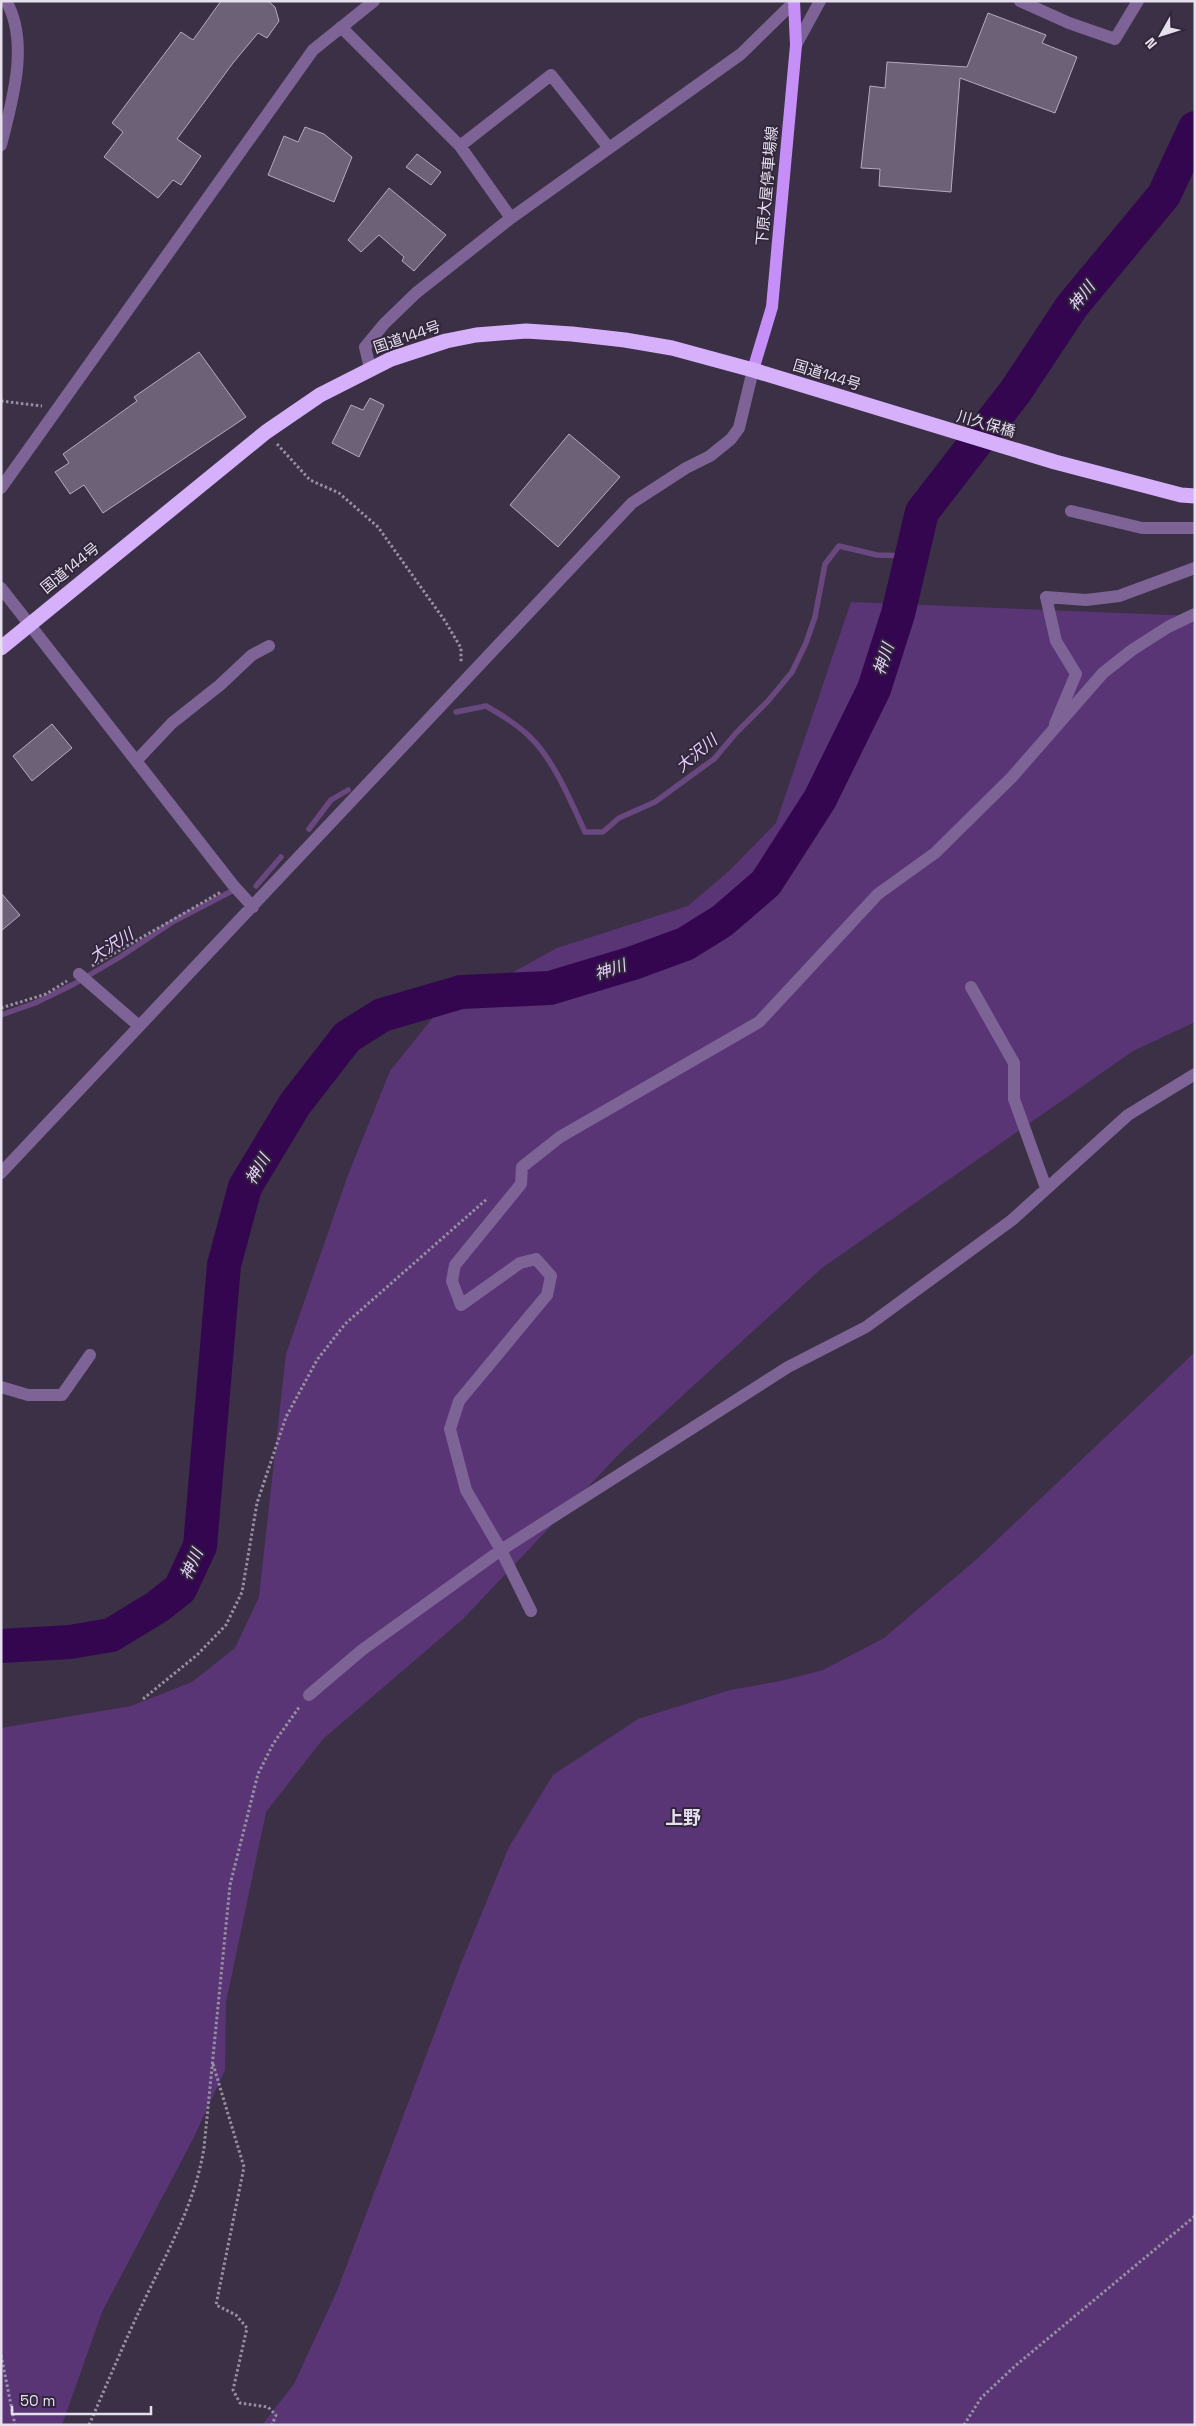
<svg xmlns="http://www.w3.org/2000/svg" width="1196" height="2426" font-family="'Space Grotesk','Noto Sans JP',sans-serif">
<rect width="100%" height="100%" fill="#3b3045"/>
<path fill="#593576" d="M851 602 1195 616V1022L1133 1051 822 1268 620 1453 463 1619 323 1739 266 1812 226 2002 225 2070 193 2139 102 2312 62 2425H1V1728L131 1706 192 1682 235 1648 259 1597 286 1354 348 1175 390 1071 435 1015 557 948 688 906 729 871 776 823Z
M1195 1352V2425H262L294 2384 337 2291 460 1966 509 1847 553 1775 638 1719 730 1690 781 1681 823 1670 884 1638 978 1558Z"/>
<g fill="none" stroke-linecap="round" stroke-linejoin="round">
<path stroke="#69477f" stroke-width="5.5" d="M456 712 486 706C502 715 517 724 530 737 554 760 571 802 585 832H603L619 818 655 802 714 759 736 733 768 701 792 672 806 643 815 617 825 564 839 546 877 555 912 556
M309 829 331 800 348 790
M256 886 281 857
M1 1015 35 1003 74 984 120 957 174 921 232 891"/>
<path stroke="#340650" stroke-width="34" d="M1 1646 70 1642 111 1635 157 1607 180 1589 200 1546 224 1265 245 1187 295 1104 347 1037 382 1015 461 992 550 988 633 963 685 944 722 921 766 883 820 799 874 689 898 614 922 512 1015 392 1072 306 1164 195 1195 128"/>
</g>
<path fill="#6d6178" stroke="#b6a9c3" d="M221 1H268L275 7 279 21 267 38 258 33 233 63 177 139 201 156 181 185 173 180 158 198 104 157 123 132 112 123 181 32 193 40Z
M988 13 1046 35 1042 43 1077 57 1055 113 960 78 951 192 879 186 880 169 861 168 870 86 885 88 887 62 967 67Z
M305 127 324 134 352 157 334 202 268 175 284 136 298 142Z
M417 154 441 172 431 185 406 167Z
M389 188 446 235 414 271 402 261 404 257 379 235 361 252 348 240Z
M199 352 246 417 103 513 84 485 70 494 55 472 69 463 63 454 137 401 134 397Z
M370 398 384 405 359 457 332 443 351 405 363 410Z
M569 434 620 477 558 547 510 505Z
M52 724 72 748 32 781 13 756Z
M1 893 20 915 1 931Z"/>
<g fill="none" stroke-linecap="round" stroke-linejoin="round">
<path stroke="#988fa1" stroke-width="3" stroke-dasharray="2.5 2.5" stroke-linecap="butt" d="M1 401 42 406
M277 444 310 480 339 493 378 527 445 621 461 648V663
M92 966 221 892
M1 1008 46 994 67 981
M143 1699 197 1655 226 1625 242 1592 257 1503 286 1417 317 1360 345 1324 488 1198
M213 2064 244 2167 216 2305 236 2315 247 2328 233 2390 240 2403 268 2407 276 2415 272 2425
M1 2355 15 2425
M89 2425C107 2384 124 2343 143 2303 167 2252 195 2204 204 2148L230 1885 258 1774 273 1744 300 1706
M964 2425 981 2398 1015 2366 1195 2216"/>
<path stroke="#7e6496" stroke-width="12" d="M1020 1 1069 23 1115 39 1138 1
M341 27 460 146 511 218
M796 45 820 1
M1 145C12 102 30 42 6 1
M460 146 551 75 609 148
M370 368 365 347 384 324 416 293 511 218 741 54 794 2
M1 488 313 50 374 1
M1071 511 1142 528H1195
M1 588 233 885 253 907
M1055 724 1076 674 1056 641 1046 597 1086 600 1119 596 1195 568
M137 760 172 723 220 685 252 655 269 646
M79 974 139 1026
M971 987 1014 1063V1099L1046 1188
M1 1173 632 503 686 468 710 456 731 439 739 428 753 370
M1 1387 28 1395H62L90 1355
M531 1611 501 1550 466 1490 450 1429 459 1401 547 1295 551 1276 536 1259 520 1263 461 1305 452 1281 455 1265 521 1184 522 1167 560 1137 759 1022 878 894 935 853 1012 777 1103 673 1132 650 1168 627 1195 614
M309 1695 362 1650 501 1550 788 1367 866 1327 1012 1220 1128 1115 1195 1074"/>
<path stroke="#c68ff7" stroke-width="12" d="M753 370 772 307 796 45 794 1"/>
<path stroke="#d6b0fa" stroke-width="15" d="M1 648 266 432 320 395 391 359 446 341 476 335 526 331 572 334 625 340 672 348 753 370 1055 462 1181 495 1195 496"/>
</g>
<g text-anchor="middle" stroke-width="4" stroke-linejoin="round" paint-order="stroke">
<g font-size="15" fill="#e6dfed" stroke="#31263b">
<text transform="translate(767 186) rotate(-85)" y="5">下原大屋停車場線</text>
<text transform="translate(407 337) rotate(-19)" y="5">国道144号</text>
<text transform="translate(827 375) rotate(17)" y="5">国道144号</text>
<text transform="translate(986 424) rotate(16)" y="5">川久保橋</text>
<text transform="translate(70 568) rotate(-39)" y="5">国道144号</text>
</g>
<g font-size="16" font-style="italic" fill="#e5d0fa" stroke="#31263b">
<text transform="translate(1081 296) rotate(-52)" y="6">神川</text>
<text transform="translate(883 659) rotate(-72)" y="6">神川</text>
<text transform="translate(696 753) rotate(-40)" y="6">大沢川</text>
<text transform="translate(111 945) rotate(-32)" y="6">大沢川</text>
<text transform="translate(610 969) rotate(-18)" y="6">神川</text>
<text transform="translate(257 1169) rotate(-60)" y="6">神川</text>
<text transform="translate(191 1564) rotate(-66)" y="6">神川</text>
</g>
<g font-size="18" font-weight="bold" fill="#e6dfed" stroke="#31263b">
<text x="683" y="1824">上野</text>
</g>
</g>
<rect width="1196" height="2426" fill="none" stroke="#e6dfed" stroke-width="5"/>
<g transform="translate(1161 35) rotate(231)" stroke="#31263b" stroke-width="4" paint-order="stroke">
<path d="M0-4L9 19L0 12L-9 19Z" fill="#e6dfed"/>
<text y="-8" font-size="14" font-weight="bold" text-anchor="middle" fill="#e6dfed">N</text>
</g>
<path d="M12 2406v8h139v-8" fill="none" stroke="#e6dfed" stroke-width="2.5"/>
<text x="20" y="2406" font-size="15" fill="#e6dfed" stroke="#31263b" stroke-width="4" paint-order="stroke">50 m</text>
</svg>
